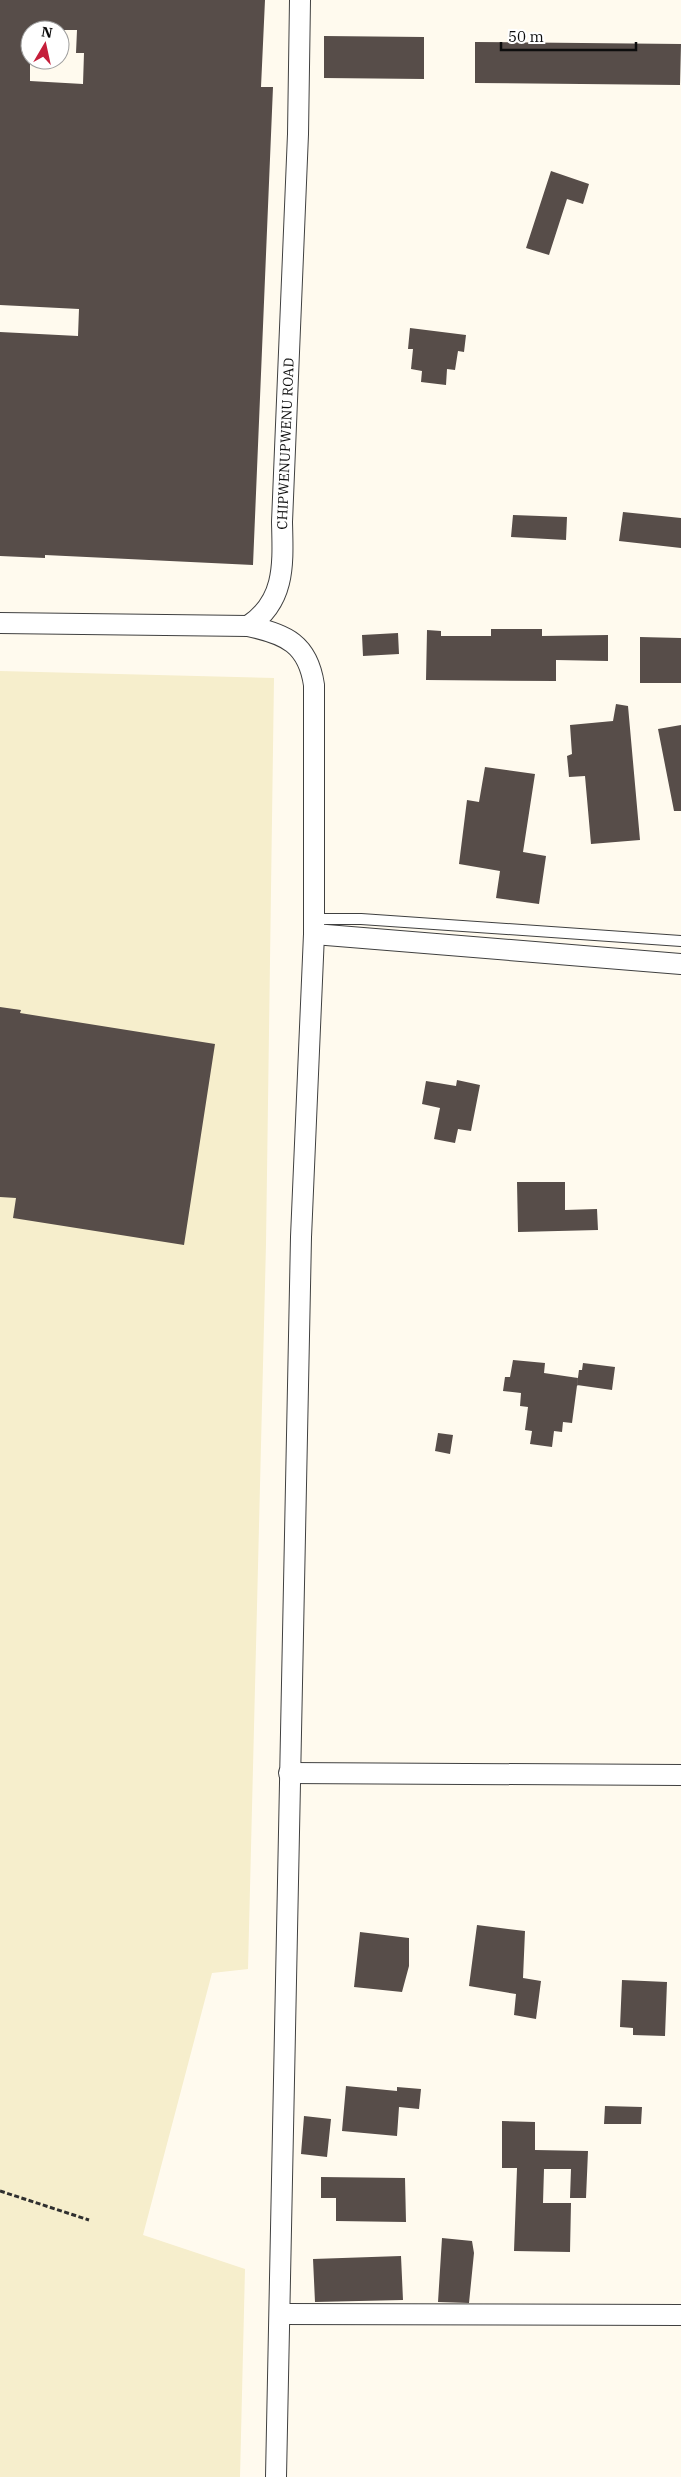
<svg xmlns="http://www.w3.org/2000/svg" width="681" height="2477" font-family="'IBM Plex Serif',serif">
<rect width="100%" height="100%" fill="#fffaee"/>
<path fill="#f6eecc" d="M0 671 274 678 266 1244 248 1969 212 1973 143 2235 245 2269 240 2477H0Z"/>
<path fill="#574d49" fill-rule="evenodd" d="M0 0H265L261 87H273L253 565 45 555V558L0 556V332L78 336 79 309 0 305ZM30 30H77L76 53H84L83 84 30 81Z
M324 36 424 37V79L324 78Z
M475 42 681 44 680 85 475 83Z
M551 171 589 184 583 204 567 199 549 255 526 248Z
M410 328 466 335 464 352 458 351 455 370 447 369 446 385 421 382 422 371 411 369 413 349H408Z
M623 512 681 518V548L619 541Z
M513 515 567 517 566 540 511 537Z
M491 629H542V636L608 635V661L556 660V681L426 680 427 630 441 631V636H491Z
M398 633 399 654 363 656 362 635Z
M640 637 681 638V683H640Z
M616 704 628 706 640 840 591 844 585 776 569 777 567 756 572 754 570 725 613 721Z
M681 725V811H674L658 729Z
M485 767 535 774 523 852 546 856 539 904 496 898 500 871 459 864 467 800 479 802Z
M0 1007 21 1010 20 1013 215 1044 184 1245 13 1218 16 1198 0 1197Z
M457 1080 480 1085 471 1131 458 1129 455 1143 434 1139 440 1108 422 1104 426 1081 456 1086Z
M517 1182H565V1210L597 1209 598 1230 518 1232Z
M513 1360 545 1363 544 1373 578 1378 572 1423 563 1422 562 1432 554 1431 552 1447 530 1444 532 1431 525 1430 528 1407 520 1406 521 1393 503 1391 505 1377H510Z
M583 1363 615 1367 612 1390 577 1385 579 1370H582Z
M438 1433 453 1435 450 1454 435 1451Z
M477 1925 525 1931 523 1978 541 1981 536 2019 514 2015 516 1994 469 1986Z
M360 1932 409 1938V1966L402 1992 354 1987Z
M622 1980 667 1982 665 2036 633 2035V2028L620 2027Z
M346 2086 397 2091V2087L421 2089 419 2109 399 2107 397 2136 342 2131Z
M605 2106 642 2107 641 2124H604Z
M304 2116 331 2119 327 2157 301 2154Z
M502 2121 535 2122V2150L588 2151 586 2198H570L571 2169H544L543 2203H571L570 2252 514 2251 517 2168H502Z
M321 2177 405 2178 406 2222 336 2221V2198H321Z
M442 2238 472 2241 474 2253 469 2303 438 2302Z
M401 2256 403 2300 315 2302 313 2259Z"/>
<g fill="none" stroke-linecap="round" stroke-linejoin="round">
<defs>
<path id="lane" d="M314 919H361L681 941"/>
<g id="street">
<path id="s1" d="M0 623 248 626C286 601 283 563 282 522L298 134 300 0"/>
<path d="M248 626C286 634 308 644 314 685V934L301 1237 276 2477"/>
<path d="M314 934 681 964"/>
<path d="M289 1773 681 1775"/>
<path d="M280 2314 681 2315"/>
</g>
</defs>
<use href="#lane" stroke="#404040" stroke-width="12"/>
<use href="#street" stroke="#404040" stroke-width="22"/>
<path stroke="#2f2f2f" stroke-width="3" stroke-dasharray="5 2.5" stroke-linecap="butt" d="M0 2191 89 2220"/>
<use href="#lane" stroke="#fff" stroke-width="10"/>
<use href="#street" stroke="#fff" stroke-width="20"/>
</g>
<g text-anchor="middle" stroke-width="5" stroke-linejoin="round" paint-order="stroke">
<g font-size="14" fill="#0d0d0d" stroke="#fff">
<text dy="5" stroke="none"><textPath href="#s1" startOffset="442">CHIPWENUPWENU ROAD</textPath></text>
</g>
</g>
<g transform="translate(45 45) rotate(9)"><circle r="24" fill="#ffffff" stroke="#9e9e9e"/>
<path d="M0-4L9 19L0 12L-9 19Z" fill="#c51e3a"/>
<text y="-8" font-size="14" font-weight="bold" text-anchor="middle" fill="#0d0d0d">N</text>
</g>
<path d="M501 42v8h135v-8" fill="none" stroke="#0d0d0d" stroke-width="2.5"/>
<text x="508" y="42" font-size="15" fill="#0d0d0d" stroke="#ffffff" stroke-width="4" paint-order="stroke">50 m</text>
</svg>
